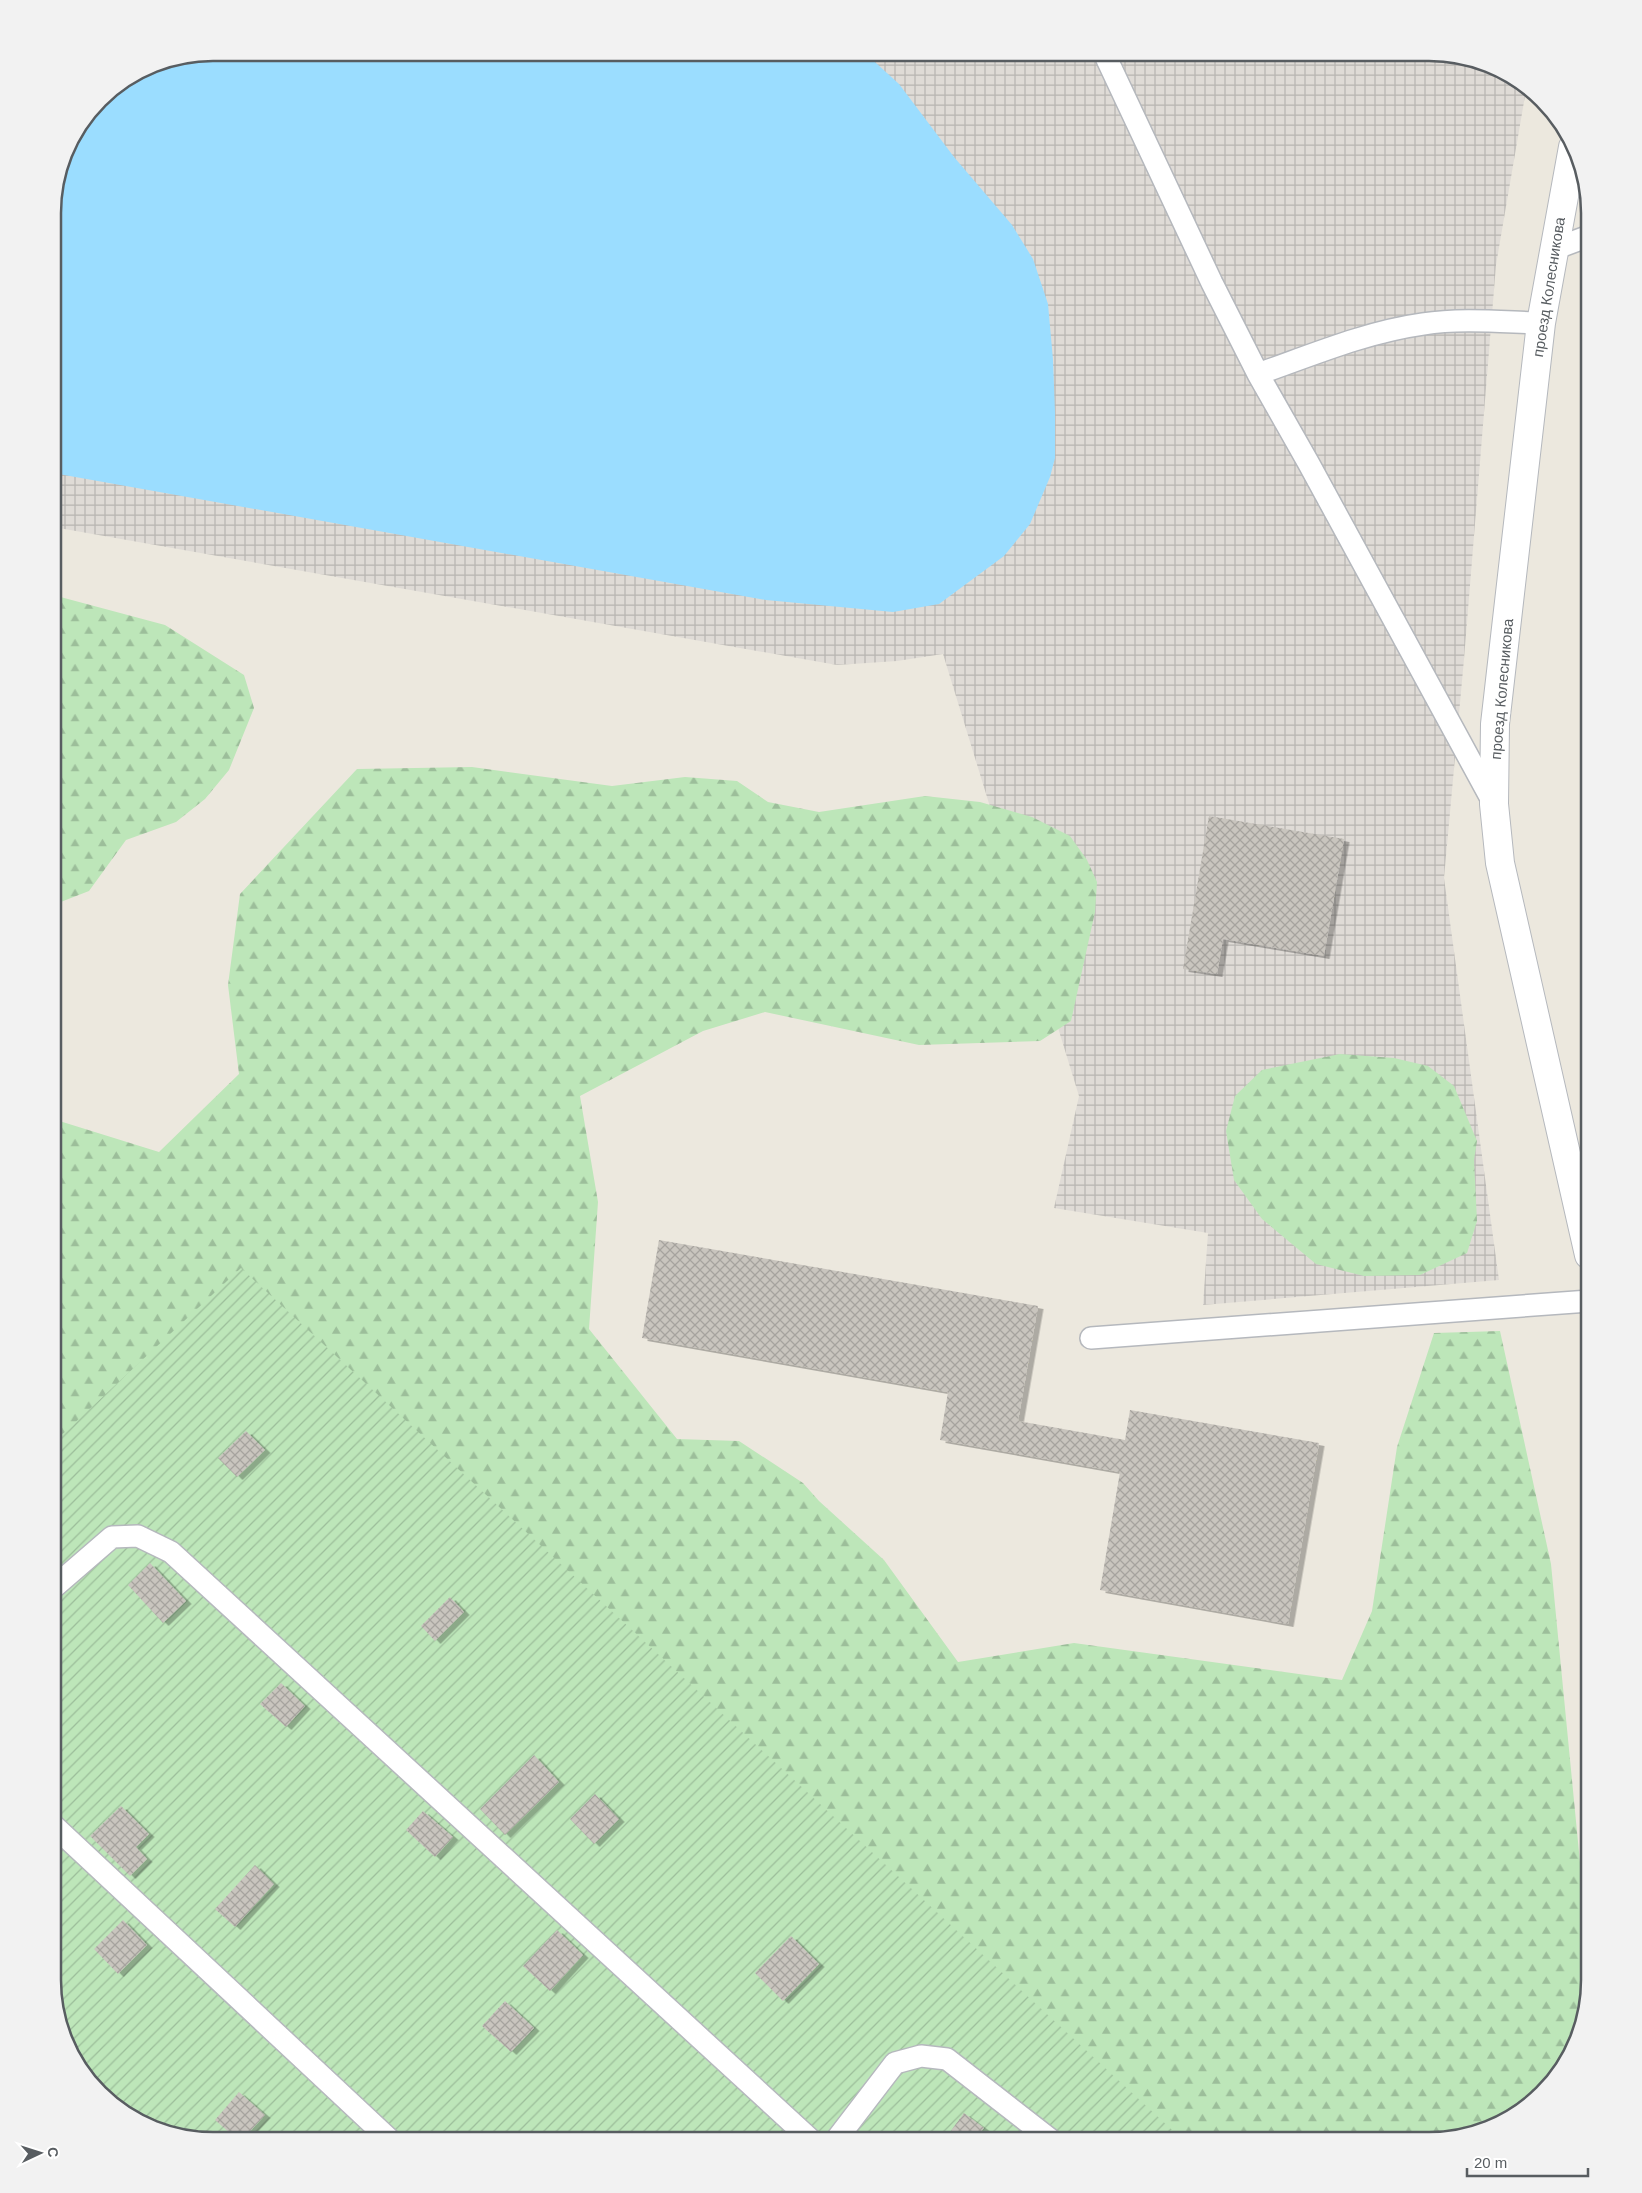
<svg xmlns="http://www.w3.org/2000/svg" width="1642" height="2193" font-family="Arial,sans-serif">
<defs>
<pattern id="industrial-grid" width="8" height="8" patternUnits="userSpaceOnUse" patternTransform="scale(1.25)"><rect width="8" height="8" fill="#dfdbd6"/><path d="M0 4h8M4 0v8" fill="none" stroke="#b8b5b1"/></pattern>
<pattern id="forest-firs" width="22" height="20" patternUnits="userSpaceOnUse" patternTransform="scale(1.25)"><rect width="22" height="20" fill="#bde6b9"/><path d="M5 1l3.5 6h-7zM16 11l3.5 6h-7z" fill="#9cbe9a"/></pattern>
<pattern id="garden-furrows" width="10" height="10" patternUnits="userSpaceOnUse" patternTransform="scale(1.25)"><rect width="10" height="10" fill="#bde6b9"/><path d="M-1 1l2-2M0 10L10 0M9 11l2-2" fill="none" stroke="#9cbe9a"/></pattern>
<pattern id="building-cross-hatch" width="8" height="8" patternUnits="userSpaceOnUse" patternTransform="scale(1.25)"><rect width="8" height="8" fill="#c9c5be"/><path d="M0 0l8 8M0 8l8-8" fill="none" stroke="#a6a39e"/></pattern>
<filter id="shadow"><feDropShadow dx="5.5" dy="3" stdDeviation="0" flood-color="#0004"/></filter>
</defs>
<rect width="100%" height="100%" fill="#ece8de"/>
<path fill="url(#industrial-grid)" d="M213 53H1439L1509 74 1526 90 1496 265 1464 659 1444 878 1499 1280 1203 1305 1208 1233 1054 1208 1079 1096 943 654 897 661 837 665 53 527V202L69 142 107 93 152 65Z"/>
<path fill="url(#forest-firs)" d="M53 595 165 625 244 675 254 708 229 770 205 799 176 822 126 840 89 891 53 905Z
M472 767 612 786 685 777 737 781 768 802 819 812 925 796 980 802 1032 817 1070 836 1087 860 1097 882 1095 912 1071 1021 1040 1041 919 1045 765 1012 703 1031 580 1096 598 1202 589 1329 677 1439 739 1441 803 1483 819 1501 884 1560 958 1662 1074 1643 1342 1680 1372 1611 1397 1447 1434 1333 1500 1331 1551 1564 1589 1955V1980L1568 2060 1518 2114 1480 2132 1429 2140H1021L53 1500V1119L159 1152 239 1074 228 985 240 894 357 769Z
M1340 1054 1394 1058 1428 1066 1454 1086 1477 1141 1474 1160 1477 1221 1467 1253 1420 1275 1364 1276 1316 1264 1262 1219 1234 1180 1226 1131 1235 1096 1262 1070Z"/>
<path fill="url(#garden-furrows)" d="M241 1268 1183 2140H213L133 2119 79 2069 58 2022 53 1980V1443Z"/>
<path fill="#9bddff" d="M213 53H865L899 84 954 157 1012 225 1033 259 1048 304 1053 360 1055 413V458L1050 477 1030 524 1004 556 939 604 893 612 766 600 53 473V202L69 142 107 93 152 65Z"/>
<path fill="url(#building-cross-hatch)" filter="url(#shadow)" d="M1209 816 1344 839 1324 956 1223 939 1217 974 1183 969Z
M659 1240 1038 1306 1018 1421 1125 1440 1130 1410 1319 1443 1288 1624 1100 1590 1120 1472 940 1440 948 1392 642 1338Z
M246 1431 265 1450 237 1477 218 1458Z
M150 1563 186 1601 163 1623 128 1585Z
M450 1597 464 1612 435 1641 421 1626Z
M281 1683 305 1706 286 1727 260 1704Z
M534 1755 559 1782 505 1835 480 1809Z
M595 1794 619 1819 594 1844 570 1819Z
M121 1806 149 1834 136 1847 147 1859 130 1876 90 1836Z
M423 1811 453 1837 435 1857 406 1830Z
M255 1865 274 1884 235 1927 215 1909Z
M123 1920 147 1945 118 1974 94 1949Z
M557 1930 583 1955 550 1991 523 1966Z
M791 1936 819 1964 783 2001 755 1973Z
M505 2001 534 2028 511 2052 482 2026Z
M239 2092 265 2115 242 2140H238L215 2120Z
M964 2113 984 2128 974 2140H944Z"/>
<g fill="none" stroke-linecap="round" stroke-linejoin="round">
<defs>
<path id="service" d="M1104 53 1212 283 1258 374 1309 464 1494 804
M1554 249 1589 236
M1258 374C1312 355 1366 332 1423 324 1461 318 1502 322 1541 323
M1091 1338 1589 1301
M53 1588 112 1537 138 1536 171 1552 811 2140
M53 1825 390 2140
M836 2140 895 2063 921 2056 947 2059 1051 2140"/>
<path id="minor" d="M1573 147 1541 323 1495 724 1494 804 1500 863 1589 1255"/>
</defs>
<use href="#service" stroke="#b5b8bd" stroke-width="24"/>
<use href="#minor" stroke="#b5b8bd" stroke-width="30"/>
<use href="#service" stroke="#fff" stroke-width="21"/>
<use href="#minor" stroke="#fff" stroke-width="28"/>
</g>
<g text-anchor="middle" stroke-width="4.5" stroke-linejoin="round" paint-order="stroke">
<g font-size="15" fill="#585d61" stroke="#fff">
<text transform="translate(1549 287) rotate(-81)" y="5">проезд Колесникова</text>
<text transform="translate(1502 689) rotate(-85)" y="5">проезд Колесникова</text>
</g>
</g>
<path d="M0 0H1642V2193H0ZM213 61H1429A152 152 0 0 1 1581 213V1980A152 152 0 0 1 1429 2132H213A152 152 0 0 1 61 1980V213A152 152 0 0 1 213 61Z" fill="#f2f2f2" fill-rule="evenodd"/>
<path fill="none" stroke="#585d61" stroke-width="2.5" d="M213 61H1429A152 152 0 0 1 1581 213V1980A152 152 0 0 1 1429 2132H213A152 152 0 0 1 61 1980V213A152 152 0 0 1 213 61Z"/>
<g transform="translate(40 2153) rotate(86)" stroke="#ffffff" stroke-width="4" paint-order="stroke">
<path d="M0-4L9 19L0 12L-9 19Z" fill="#585d61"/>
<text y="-8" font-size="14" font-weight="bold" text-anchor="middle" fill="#585d61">С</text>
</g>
<path d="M1467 2168v8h121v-8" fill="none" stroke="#585d61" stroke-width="2.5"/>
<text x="1474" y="2168" font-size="15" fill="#585d61" stroke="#ffffff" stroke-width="4" paint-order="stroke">20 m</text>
</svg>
